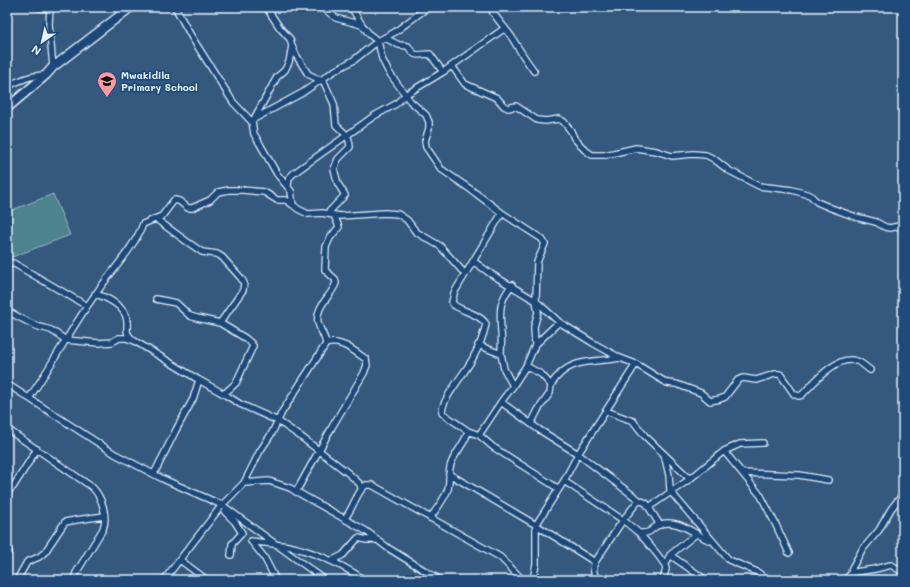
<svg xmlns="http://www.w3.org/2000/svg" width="910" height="587" font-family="Mali,sans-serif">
<rect width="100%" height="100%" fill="#34587e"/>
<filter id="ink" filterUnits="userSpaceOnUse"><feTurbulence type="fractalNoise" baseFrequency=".025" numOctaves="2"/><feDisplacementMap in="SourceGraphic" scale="8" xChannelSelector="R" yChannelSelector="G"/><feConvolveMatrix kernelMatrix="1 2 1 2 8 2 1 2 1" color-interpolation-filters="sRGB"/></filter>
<g filter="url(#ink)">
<path fill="#4e828f" stroke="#9bbac4" d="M53 194 70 235 7 259V212Z"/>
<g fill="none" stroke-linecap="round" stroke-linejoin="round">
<defs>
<path id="street" d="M38 7 43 8 50 7
M50 7 49 24 53 67
M175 7 191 36 233 102 252 122 254 134 260 144 277 174 291 191 293 205 298 209 308 214 322 213 340 216 385 213 398 214 407 220 416 232 440 246 465 274
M320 7 326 10 336 18 362 25 370 35 378 41 382 59 388 71 410 101 426 115 429 122V128L425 141 426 147 441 169 470 189 502 213 542 239 545 244 537 262 536 301 538 312 534 327 535 345
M351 7 362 25
M490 7C495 18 504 26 511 36 518 48 525 59 534 71
M385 38 399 45 408 46C416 59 417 54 430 54L443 72
M292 46 296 55 308 74 324 82 334 104 336 125C345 134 349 134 350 147L338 159 334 169 338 184 345 195 328 213
M452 66 465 84 497 98 504 106 508 108 516 106 537 120 545 121 559 119 564 122 571 131 574 138 585 150 592 155H605L636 148 656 151 672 156 693 154 706 155 714 159 728 170 759 186 792 190 810 195 817 202 831 208 856 217 876 222 885 227 890 228 903 225
M7 87C18 80 33 75 45 75
M255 117 277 77 285 70 289 62 292 46 290 39 280 28 266 7
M254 119 302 93 334 71 354 60 378 41 395 32 428 7
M288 186 289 178 294 173 374 116 396 104 405 95 443 72 505 28
M156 219 186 241 202 252 217 254 222 257 241 278 244 283 243 290 220 323
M473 261 491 274 536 301 559 322 593 343 620 358 636 364 667 383 676 384 701 393 710 401 720 399 725 397 738 380 743 378 756 380 775 374H780L794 394 798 396 802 395C814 382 839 352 859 362 863 364 866 367 870 370
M7 265 13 263 87 306
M95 294C107 297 126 307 127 321 128 331 124 331 133 340L199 380 224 394 240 404 278 421 300 436 348 473 360 484 361 488
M156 299 176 303 190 316 197 318 220 323 245 338 251 343 253 346 236 383 224 394
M7 311 36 326 51 330 66 340 99 343 112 342 119 338H126L132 340
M478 345 501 354 504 369 513 386
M501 354C501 347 502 339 501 332 500 312 498 302 512 285
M526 366 541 374 551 385 550 393 538 410 531 424
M7 384 115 454 163 479 222 505 325 580
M551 385C568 357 593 363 620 358
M29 398C53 364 71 328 95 295 109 274 135 247 143 224L162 216 174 200 179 201 188 208H192L210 200 218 192 229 190H242L264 192 277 200H286L293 205
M501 402 538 429 578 454 639 500 646 503 660 525
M606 411 633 421 645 436 690 479
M7 429 92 487C102 497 108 516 103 529L76 573 74 580
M468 431 479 435 493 447 559 489
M479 435 501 402 513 386 526 366 535 345 559 322
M724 451 761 496 775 523 789 553
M664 454 669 475 670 490 676 498 729 560 757 572 761 575 764 580
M743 473 799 475 828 480
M154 474 176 430 193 399 199 380
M449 474 536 525 595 562
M564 481 623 520 639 533 657 554 665 565 666 569 663 580
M244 483 269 481 290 488 366 531 388 548 440 580
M7 489 9 490 13 487 37 449
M296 492 332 427 364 373 367 365 366 359C354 351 341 339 326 344
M7 500 9 490
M649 507 690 479 724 451 740 444 763 443
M226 508 225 512 235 522 242 533 232 544 231 555
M430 518C437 509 444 500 448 489 450 481 448 472 451 464 455 452 466 443 468 431L442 413C441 399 468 370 474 356 479 347 484 333 486 324 479 312 454 310 452 302 452 300 454 296 454 293L502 213
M344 519C354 509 355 493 366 485H372L500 557 518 575 522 580
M639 533C654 534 650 527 661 524 681 519 694 535 711 541
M251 541C263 543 276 544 288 546 316 552 342 565 365 580
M251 541 264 557 276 580
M7 550 9 552
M670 555 706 580
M180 560 207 580
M331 561 343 555 358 538 367 540H377
M665 565 670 555 696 534
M851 574 855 572 875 569 891 565 903 572
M17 580 27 562 39 557 45 552 65 522 76 520 104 516
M164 580 222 505 244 483 260 451 272 433 282 412 326 344C325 336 320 330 318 323 315 306 331 297 336 283L335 279 325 270 326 247 330 238 339 227 334 215
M533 580 536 564V525L564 481 578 454 636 364
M597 580C594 574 592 569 595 562L623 520 639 500
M844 580 851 574 852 568 862 550 879 530 891 509 903 494"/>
<path id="secondary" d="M7 108 46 75 53 67 131 7"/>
</defs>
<use href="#street" stroke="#e8f1f8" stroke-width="8"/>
<use href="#secondary" stroke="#e8f1f8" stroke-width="11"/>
<use href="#street" stroke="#1f4a7a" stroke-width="5.5"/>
<use href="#secondary" stroke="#1f4a7a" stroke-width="8"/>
</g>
</g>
<defs>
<symbol id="school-pin" viewBox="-11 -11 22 30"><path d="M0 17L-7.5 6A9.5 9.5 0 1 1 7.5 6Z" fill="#ff9aa2" stroke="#1f4a7a"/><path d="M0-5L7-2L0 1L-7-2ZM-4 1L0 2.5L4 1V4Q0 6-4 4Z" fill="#111"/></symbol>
</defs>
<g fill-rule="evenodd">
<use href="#school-pin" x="96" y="70" width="22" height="30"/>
</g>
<g text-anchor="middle" stroke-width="3.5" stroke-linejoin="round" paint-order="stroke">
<g font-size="10" font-weight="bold" fill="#e8f1f8" stroke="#1f4a7a" text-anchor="start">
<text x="121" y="79">Mwakidila<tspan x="121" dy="12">Primary School</tspan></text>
</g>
</g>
<rect width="910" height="587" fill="none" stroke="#1f4a7a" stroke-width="24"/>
<rect x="12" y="12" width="886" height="563" fill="none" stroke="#e8f1f8" stroke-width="1.5" filter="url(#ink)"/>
<g transform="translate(42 42) rotate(214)" stroke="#1f4a7a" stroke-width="3" paint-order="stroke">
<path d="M0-3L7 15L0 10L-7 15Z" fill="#e8f1f8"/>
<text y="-6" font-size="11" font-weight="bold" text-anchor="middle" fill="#e8f1f8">N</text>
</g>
</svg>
